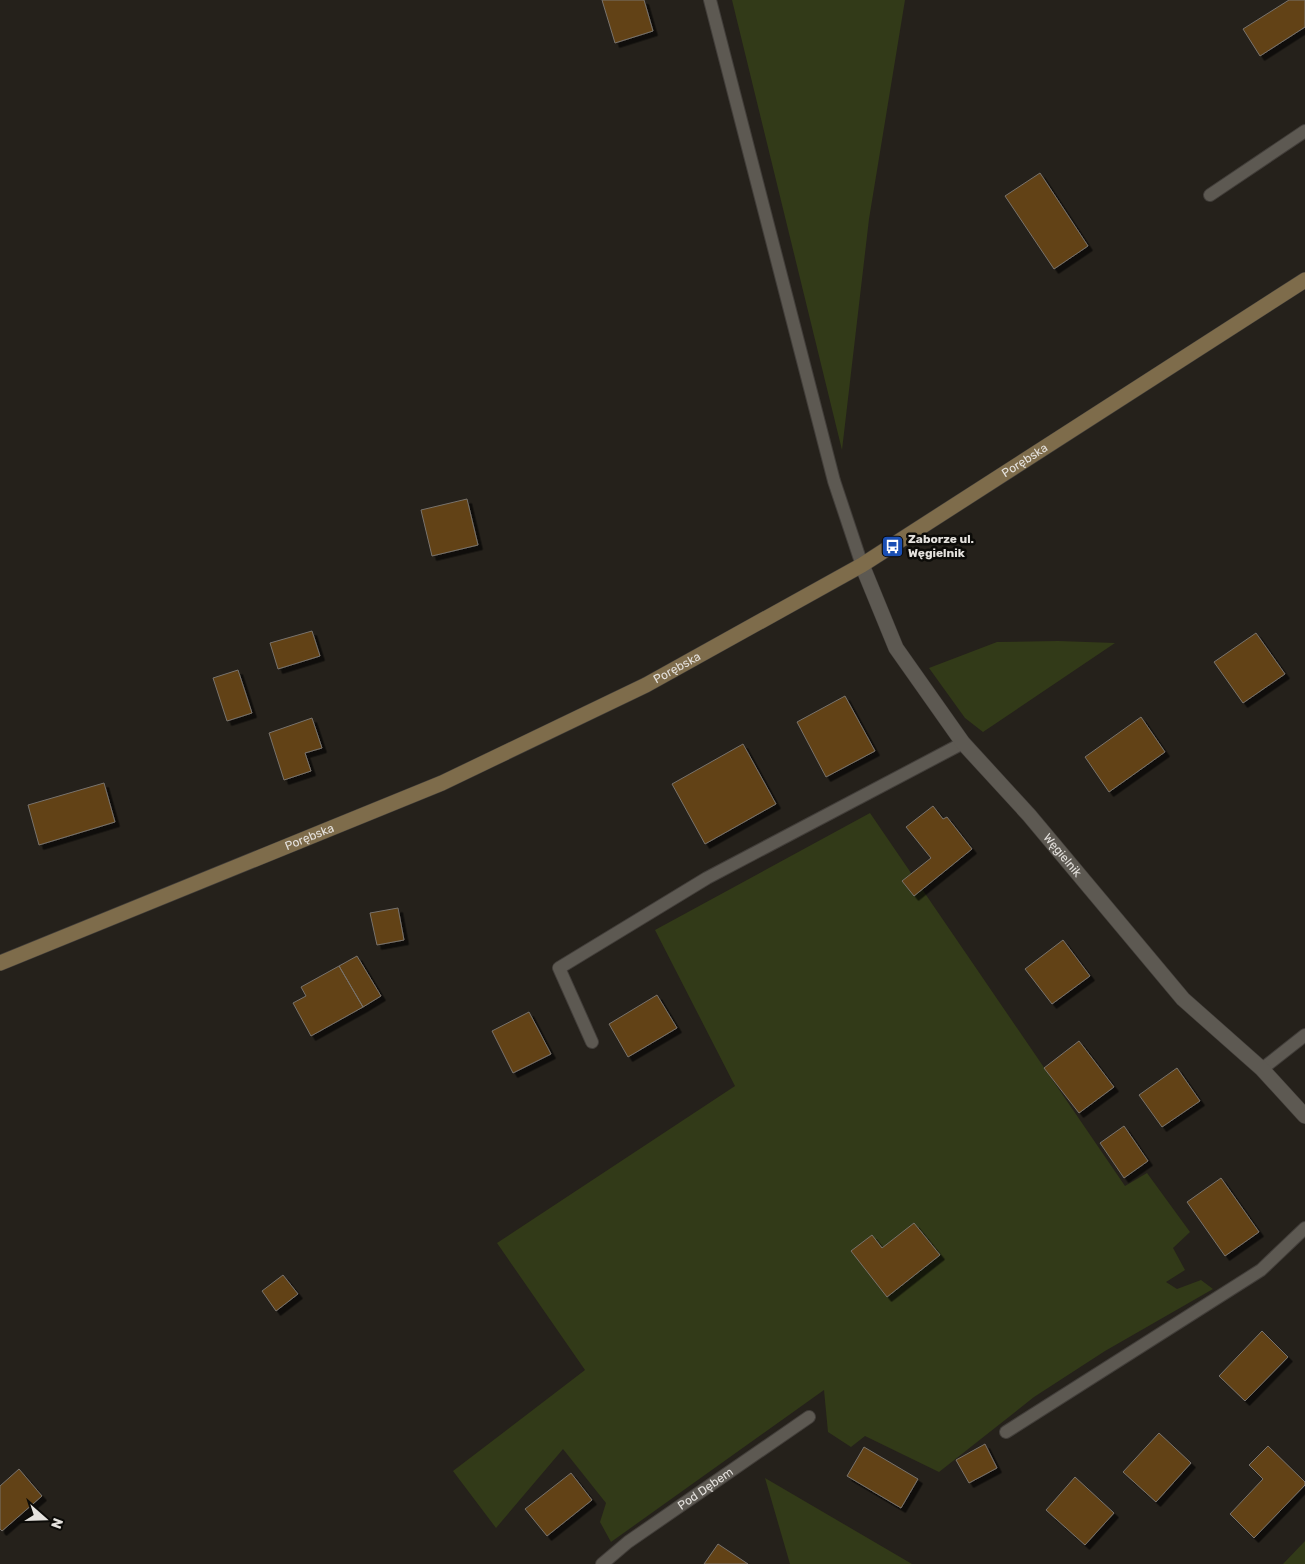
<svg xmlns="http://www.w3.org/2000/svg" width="1305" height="1564" font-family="Rubik,sans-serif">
<defs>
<filter id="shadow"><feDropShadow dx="4.5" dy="4.5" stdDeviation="0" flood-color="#0009"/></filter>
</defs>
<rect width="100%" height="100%" fill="#25211b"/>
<path fill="#323a18" d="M732 0H905L869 219 842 450Z
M1058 641 1115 643 983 732 965 718 929 668 997 642Z
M870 813 1125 1186 1147 1173 1190 1232 1173 1248 1185 1270 1166 1282 1177 1289 1201 1280 1213 1289 1105 1351 1034 1397 939 1472 865 1436 851 1447 828 1432 824 1390 611 1542 600 1522 606 1503 563 1449 496 1528 453 1471 585 1370 497 1243 735 1086 655 930Z
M765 1478 912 1564H790Z
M1305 1541V1564H1283Z"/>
<path fill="#624213" stroke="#79736d" filter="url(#shadow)" d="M602 0H644L653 31 615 43Z
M1289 0H1305V27L1260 56 1243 29Z
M1040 173 1088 246 1054 269 1005 196Z
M467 499 478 545 432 556 421 510Z
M312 631 320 656 278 669 270 643Z
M1256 633 1285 674 1243 703 1214 662Z
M238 670 252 713 227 721 213 678Z
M845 696 875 751 826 777 797 722Z
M1141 717 1165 752 1109 792 1085 757Z
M312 718 322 748 305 753 311 771 284 780 269 733Z
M743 744 776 804 705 844 672 784Z
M104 783 115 822 39 845 28 805Z
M933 806 943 819 947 817 972 849 914 896 902 881 931 858 906 827Z
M398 908 404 940 377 945 370 913Z
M1063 940 1090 976 1052 1004 1025 969Z
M357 956 381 996 363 1007 339 966Z
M339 966 363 1007 311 1036 293 1003 306 996 301 987Z
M657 995 677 1028 628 1057 609 1024Z
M529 1012 551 1054 513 1073 492 1031Z
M1079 1041 1114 1087 1079 1113 1044 1068Z
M1177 1068 1200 1101 1162 1127 1139 1095Z
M1124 1126 1148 1161 1124 1178 1100 1143Z
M1221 1178 1259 1232 1225 1256 1187 1202Z
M914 1223 940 1255 887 1297 851 1251 872 1235 882 1248Z
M283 1275 298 1294 276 1311 262 1291Z
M1262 1331 1288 1357 1245 1401 1219 1376Z
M1159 1433 1191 1463 1156 1502 1123 1472Z
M985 1444 997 1468 969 1483 956 1460Z
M1268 1446 1305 1482V1485L1254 1538 1230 1514 1263 1479 1249 1465Z
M864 1447 918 1479 901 1508 847 1476Z
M19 1469 42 1496 2 1531 0 1529V1486Z
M571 1473 592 1500 547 1536 525 1509Z
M1075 1477 1114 1513 1085 1545 1046 1510Z
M718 1544 748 1564H704Z"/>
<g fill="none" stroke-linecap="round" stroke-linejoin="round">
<defs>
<g id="lane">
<path d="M710 0 834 481 862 565"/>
<path d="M1210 195 1305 131"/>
<path d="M592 1042 559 968 707 878 963 743"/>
<path d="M1262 1069 1305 1035"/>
<path d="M1006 1432 1261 1270 1305 1228"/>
<path id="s1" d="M602 1564 628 1542 809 1417"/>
</g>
<g id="street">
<path id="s2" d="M862 565 896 648 963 743 1029 815 1183 999 1262 1069 1305 1116"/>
</g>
<g id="secondary">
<path id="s3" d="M0 963 442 783 646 685 862 565 1305 280"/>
</g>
</defs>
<use href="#lane" stroke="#423e3a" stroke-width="14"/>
<use href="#street" stroke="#423e3a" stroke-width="16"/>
<use href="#secondary" stroke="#423e3a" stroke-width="16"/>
<use href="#lane" stroke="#5d5952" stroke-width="12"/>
<use href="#street" stroke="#5d5952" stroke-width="15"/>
<use href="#secondary" stroke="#7e6c4b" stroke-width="15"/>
</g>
<defs>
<symbol id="bus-square" viewBox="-11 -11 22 22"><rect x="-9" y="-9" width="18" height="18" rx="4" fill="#1a4fb4" stroke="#0c0b08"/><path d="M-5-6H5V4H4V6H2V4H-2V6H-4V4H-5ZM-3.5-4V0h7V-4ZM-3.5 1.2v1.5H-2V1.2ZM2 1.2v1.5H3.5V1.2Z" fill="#fff"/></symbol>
</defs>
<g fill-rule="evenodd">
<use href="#bus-square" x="880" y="534" width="25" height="25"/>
</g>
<g text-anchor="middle" stroke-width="5" stroke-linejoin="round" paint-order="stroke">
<g font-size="12" fill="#e5e2de" stroke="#0c0b08">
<text dy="4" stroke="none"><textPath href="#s3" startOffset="1144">Porębska</textPath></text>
<text dy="4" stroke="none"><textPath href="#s3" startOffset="739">Porębska</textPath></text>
<text dy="4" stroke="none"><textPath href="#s3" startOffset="334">Porębska</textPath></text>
<text dy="4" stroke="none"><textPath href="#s2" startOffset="356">Węgielnik</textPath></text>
<text dy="4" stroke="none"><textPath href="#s1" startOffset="128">Pod Dębem</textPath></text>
</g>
<g font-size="12" font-weight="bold" fill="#e5e2de" stroke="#0c0b08" text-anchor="start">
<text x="908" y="543">Zaborze ul.<tspan x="908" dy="14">Węgielnik</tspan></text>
</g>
</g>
<g transform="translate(45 1519) rotate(110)" stroke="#0c0b08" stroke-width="4" paint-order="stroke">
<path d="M0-4L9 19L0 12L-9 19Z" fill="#e5e2de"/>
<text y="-8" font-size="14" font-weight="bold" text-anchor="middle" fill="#e5e2de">N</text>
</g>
</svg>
